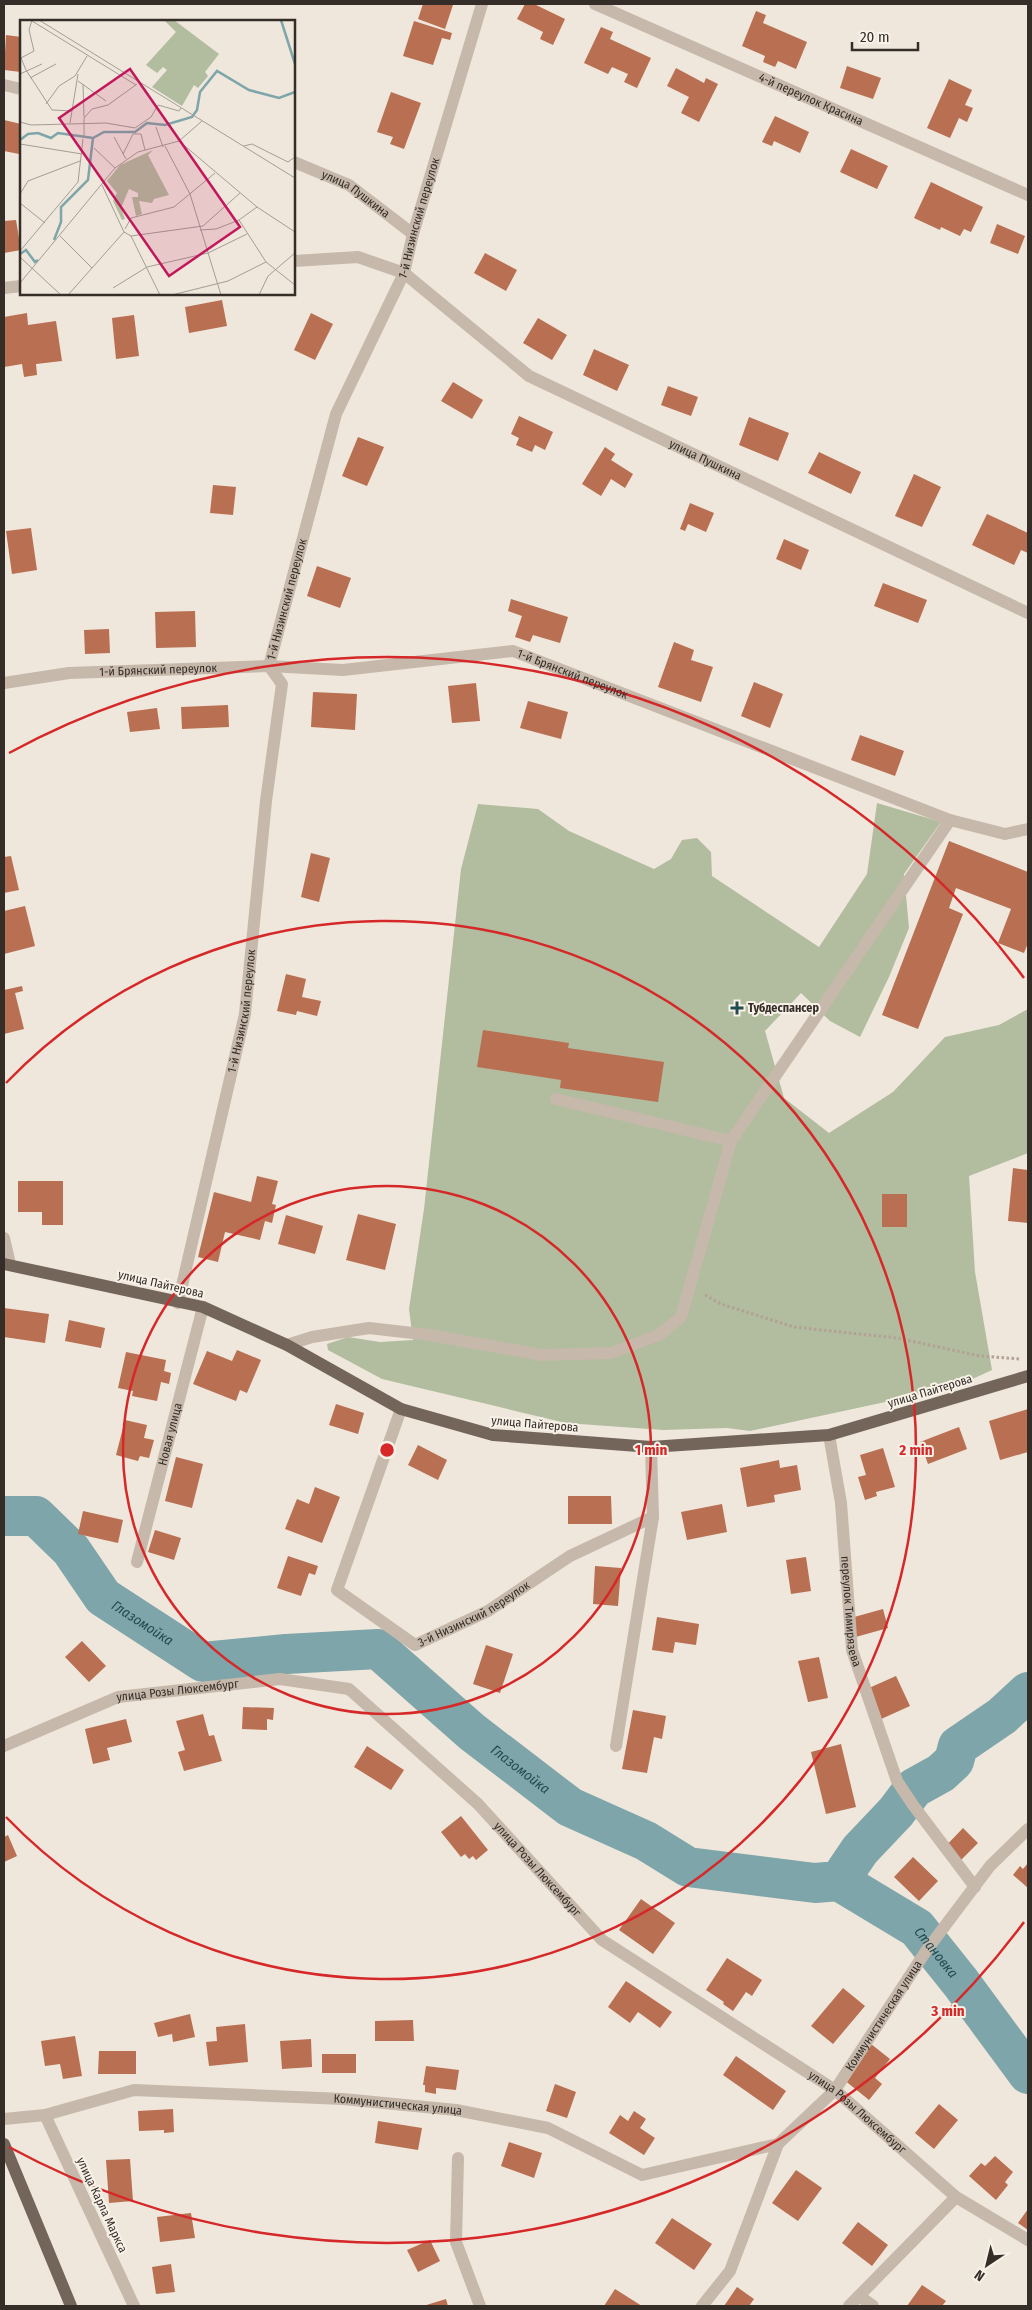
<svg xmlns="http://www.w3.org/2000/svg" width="1032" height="2310" font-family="'Fira Sans Condensed',sans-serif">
<rect width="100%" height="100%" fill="#efe7dc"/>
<path fill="#b1bd9e" d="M877 803 941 822 904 874 909 928 889 977 860 1037 830 1021 801 993 765 1031 784 1098 829 1133 893 1092 945 1037 999 1025 1028 1009V1153L969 1176 975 1272 992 1370 955 1387 750 1431 727 1428 663 1430 566 1423 382 1379 328 1350 327 1344 348 1337 380 1342 413 1340 409 1309 424 1209 461 869 478 804 538 809 569 831 654 869 671 859 682 840 697 838 711 852 712 876 819 947 867 874Z"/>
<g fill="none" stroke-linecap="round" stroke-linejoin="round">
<g stroke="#7ea5a9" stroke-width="40">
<path id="s1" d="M4 1516H36L71 1550 103 1597 203 1662 286 1654 378 1649 472 1732 570 1807 646 1841 688 1867 815 1883 839 1881 860 1850 896 1812 914 1788 941 1773 954 1761 958 1746 1002 1716 1028 1692"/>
<path id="s2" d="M839 1881 917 1928 961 1983 1028 2074"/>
</g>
</g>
<path fill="#b96f51" d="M423 4 453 5 445 29 418 19Z
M525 4H534L565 19 553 45 540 39 543 32 517 19Z
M756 11 766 15 763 23 807 42 796 69 778 61 775 67 763 62 765 56 742 46Z
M414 21 452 33 450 40 442 38 433 65 403 56Z
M601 27 613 32 610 39 651 58 637 88 624 82 628 74 612 67 608 74 584 63Z
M6 35 21 37V72L4 70Z
M847 66 881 78 873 99 840 88Z
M676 68 704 83 706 78 718 84 699 122 681 113 689 97 667 86Z
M949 79 972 90 965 105 973 108 967 122 959 118 950 138 927 128Z
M391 92 421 103 404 149 390 144 393 137 377 132Z
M775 116 809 132 800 153 774 141 772 146 762 142Z
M4 120 21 124 19 154 4 151Z
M851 149 888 166 877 189 840 172Z
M931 182 983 207 971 232 964 229 960 236 941 227 940 230 914 218Z
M16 220 21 250 4 253V221Z
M997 224 1025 236 1018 254 990 243Z
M485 253 517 270 506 291 474 273Z
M222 300 227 326 189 333 185 307Z
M27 313 28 325 56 321 62 361 36 364 37 375 24 377 22 364 4 367V317Z
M311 313 333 324 315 360 294 350Z
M134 315 139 356 116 359 112 318Z
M538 318 567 335 552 360 523 343Z
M594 349 629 365 617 391 583 375Z
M453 382 483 400 472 419 441 401Z
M668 386 698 397 691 416 661 405Z
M519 416 553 432 545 450 535 445 532 452 516 445 519 438 511 434Z
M749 417 789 433 778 461 739 445Z
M358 437 384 447 367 486 342 476Z
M605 447 615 454 611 460 633 474 625 488 611 479 601 496 582 484Z
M819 452 861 472 851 494 808 473Z
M914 474 941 487 922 527 895 516Z
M213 485 236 487 233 515 210 513Z
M690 503 714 513 706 532 688 524 685 531 680 529Z
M987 514 1028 533V553L1021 550 1014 565 972 545Z
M31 528 37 570 12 574 6 531Z
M784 539 809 550 801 570 776 559Z
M317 566 351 578 340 608 307 596Z
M883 583 927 600 918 623 874 606Z
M511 599 568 617 560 643 533 635 530 642 515 637 522 616 508 611Z
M195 611 196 647 156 648 155 612Z
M109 629 110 653 85 654 84 630Z
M674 642 694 650 691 660 713 667 701 702 658 687Z
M754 682 783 694 770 728 741 716Z
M476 683 480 721 452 723 448 686Z
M313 692 357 694 355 730 311 727Z
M528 701 568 712 561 739 520 728Z
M228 705 229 727 182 729 181 707Z
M157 708 160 729 130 732 127 712Z
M860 735 904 751 895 776 851 760Z
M949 841 1028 872V943L1024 953 998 943 1011 909 956 888 949 908 963 914 918 1029 882 1015Z
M311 853 330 858 319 902 301 897Z
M11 856 19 890 4 893V857Z
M25 906 35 946 4 954V911Z
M286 974 306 979 302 997 321 1001 317 1016 297 1011 296 1015 277 1011Z
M22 986 23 991 15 993 24 1029 4 1034V990Z
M483 1030 569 1043 568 1048 664 1062 658 1102 560 1088 561 1080 477 1067Z
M1013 1168 1028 1170V1223L1008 1221Z
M257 1176 278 1181 272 1204 276 1205 272 1223 265 1221 260 1240 225 1232 218 1262 198 1257 214 1192 251 1202Z
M18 1181H63V1225H42V1212H18Z
M882 1194H907V1227H882Z
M358 1214 396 1224 385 1270 346 1260Z
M286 1215 323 1226 315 1254 278 1244Z
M4 1308 49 1314 45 1343 4 1337Z
M69 1320 105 1328 101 1348 65 1341Z
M237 1350 261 1360 247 1393 240 1390 236 1401 193 1384 207 1351 232 1361Z
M126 1352 166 1360 164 1371 171 1373 169 1384 161 1382 157 1401 132 1396 133 1391 118 1388Z
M336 1404 364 1413 358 1434 329 1425Z
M1028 1409V1452L1000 1460 989 1421Z
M125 1420 147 1425 144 1438 154 1440 149 1458 140 1456 138 1461 116 1455Z
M959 1427 967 1449 928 1464 920 1442Z
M418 1445 447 1460 438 1480 408 1465Z
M883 1448 895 1487 876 1492 877 1496 865 1500 858 1477 866 1475 860 1455Z
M176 1457 203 1464 192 1508 165 1501Z
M779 1460 780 1468 797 1465 801 1490 774 1495 775 1502 747 1507 740 1468Z
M315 1487 340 1497 322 1543 285 1529 297 1499 309 1504Z
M568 1496H611L612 1524H568Z
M722 1504 727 1532 687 1540 681 1512Z
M83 1511 123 1520 118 1543 78 1534Z
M155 1530 181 1538 174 1560 148 1552Z
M288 1556 318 1566 315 1575 309 1573 301 1596 277 1588Z
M806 1557 811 1591 791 1594 786 1560Z
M595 1566 621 1568 618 1606 593 1604Z
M883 1609 888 1628 852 1638 847 1619Z
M657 1617 699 1624 696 1645 675 1642 673 1653 652 1650Z
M82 1641 106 1666 89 1682 65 1657Z
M486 1645 513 1654 500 1693 473 1684Z
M819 1657 828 1698 808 1702 798 1661Z
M896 1676 910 1706 879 1720 860 1692Z
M243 1707 274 1708 273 1720 267 1719V1730L242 1729Z
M633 1710 666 1716 662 1739 654 1737 647 1773 622 1769Z
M203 1714 209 1736 214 1735 222 1761 184 1771 178 1752 185 1750 176 1721Z
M126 1719 132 1742 107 1748 110 1760 93 1764 85 1729Z
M841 1744 856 1807 826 1814 811 1752Z
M367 1746 404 1770 391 1790 354 1767Z
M461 1816 488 1850 476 1860 473 1856 469 1859 465 1854 461 1857 441 1832Z
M963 1828 978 1843 955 1866 941 1851Z
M8 1835 17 1856 4 1862V1837Z
M913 1857 938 1881 919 1901 894 1877Z
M1028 1863V1888L1013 1875 1020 1866 1023 1869Z
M641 1899 675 1923 653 1954 619 1930Z
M727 1958 762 1980 752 1996 746 1992 733 2011 723 2004 724 2002 706 1990Z
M626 1981 672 2012 660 2028 638 2012 630 2023 608 2007Z
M843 1988 865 2006 833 2044 811 2026Z
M190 2014 195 2037 173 2042 172 2034 158 2037 154 2023Z
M413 2020 414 2041H375V2021Z
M245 2024 248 2062 209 2066 206 2042 217 2041 216 2027Z
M75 2036 82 2076 63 2079 60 2064 45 2066 41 2041Z
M311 2039 312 2067 282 2069 280 2041Z
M871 2044 890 2059 875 2078 882 2084 869 2100 843 2079Z
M99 2051H136V2074H98Z
M322 2054H356V2073H322Z
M736 2056 786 2091 773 2110 723 2075Z
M426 2066 459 2070 456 2090 436 2088V2094L425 2092V2085H423Z
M555 2084 576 2092 567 2118 546 2111Z
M939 2104 958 2120 934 2149 915 2133Z
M173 2109 174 2132 164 2133V2130L139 2131 138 2111Z
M634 2111 646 2119 640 2128 655 2138 644 2155 609 2133 620 2115 628 2121Z
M378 2121 422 2128 418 2150 375 2143Z
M509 2142 542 2153 534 2178 501 2166Z
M995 2156 1013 2172 1005 2182 1008 2185 996 2200 969 2176 981 2163 985 2166Z
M130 2159 133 2201 109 2203 106 2160Z
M796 2170 822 2188 798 2221 772 2203Z
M1028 2209V2230L1018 2223Z
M191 2213 195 2238 160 2242 157 2217Z
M672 2218 712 2244 694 2270 655 2243Z
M858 2222 888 2245 872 2266 842 2243Z
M430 2240 440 2261 418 2272 407 2250Z
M171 2264 175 2292 156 2294 152 2267Z
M922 2285 946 2301 942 2306H907Z
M737 2287 754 2299 749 2306H724Z
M615 2289 642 2306H604Z
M446 2299 448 2306H423Z"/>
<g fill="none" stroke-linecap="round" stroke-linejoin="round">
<path stroke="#b2a294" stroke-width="3" stroke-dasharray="2.5 2.5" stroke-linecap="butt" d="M705 1295 721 1304 794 1327 897 1338 980 1356 1020 1359"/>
<g stroke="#c6b8aa" stroke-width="12">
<path id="s3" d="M595 4 1028 195"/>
<path d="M4 85 21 89"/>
<path id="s4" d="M294 162 349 185 413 234"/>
<path id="s5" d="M294 261 358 257 404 273 529 376 1028 613"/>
<path d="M4 288 21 286"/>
<path id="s6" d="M4 683 69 673 269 666 343 670 513 651 950 820 1005 834 1028 829"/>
<path d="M731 1141 950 820"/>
<path d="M4 1238 10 1264"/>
<path id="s7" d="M178 1303 245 1014 266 801 282 684 269 666 336 414 404 273 413 234 482 4"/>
<path d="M287 1345 312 1337 369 1328 430 1335 542 1355 611 1353 659 1335 681 1317 731 1141 556 1099"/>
<path id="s8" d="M401 1409 337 1590 415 1645 488 1611 570 1556 653 1517"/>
<path id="s9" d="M829 1435 841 1503 852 1650 897 1781 913 1805 975 1887"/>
<path id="s10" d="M137 1562 203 1307"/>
<path id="s11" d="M4 1746 118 1697 280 1679 349 1689 478 1804 602 1940 835 2090 956 2197 1028 2240"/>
<path d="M616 1746 653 1517 651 1447"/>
<path d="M45 2115 134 2306"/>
<path id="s12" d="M4 2119 45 2115 134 2090 343 2099 456 2110 548 2128 642 2175 778 2144 835 2090 926 1951 990 1866 1028 1829"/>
<path d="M458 2158 456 2242 480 2306"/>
<path d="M859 2296 873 2306"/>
<path d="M702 2306 730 2271 778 2144"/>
<path d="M849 2306 956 2197"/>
</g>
<path stroke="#74655b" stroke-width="12" d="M4 1264 203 1307 287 1345 401 1409 493 1435 651 1447 829 1435 1028 1376
M4 2144 71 2306"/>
</g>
<g fill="none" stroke="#d62828" stroke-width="2.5">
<circle cx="387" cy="1450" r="264"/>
<path d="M6 1083A529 529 0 1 1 6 1817"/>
<path d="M1024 1922A793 793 0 0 1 9 2147M9 753A793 793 0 0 1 1024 978"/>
</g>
<path fill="#224c51" stroke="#f7f1e8" stroke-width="2" d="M734.5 1000.5h5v5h5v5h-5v5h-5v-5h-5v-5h5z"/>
<g text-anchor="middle" stroke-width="4" stroke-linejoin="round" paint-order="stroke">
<g font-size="12" fill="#342d28" stroke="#f7f1e8">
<text dy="4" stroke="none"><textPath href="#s3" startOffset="236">4-й переулок Красина</textPath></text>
<text dy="4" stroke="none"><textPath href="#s4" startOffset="70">улица Пушкина</textPath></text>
<text dy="4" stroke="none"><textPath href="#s7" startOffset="1125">1-й Низинский переулок</textPath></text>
<text dy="4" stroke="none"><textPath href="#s5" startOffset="470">улица Пушкина</textPath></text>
<text dy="4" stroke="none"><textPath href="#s7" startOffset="720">1-й Низинский переулок</textPath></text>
<text dy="4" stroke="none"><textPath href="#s6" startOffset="155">1-й Брянский переулок</textPath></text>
<text dy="4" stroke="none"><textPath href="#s6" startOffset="575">1-й Брянский переулок</textPath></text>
<text dy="4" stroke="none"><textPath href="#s7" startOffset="299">1-й Низинский переулок</textPath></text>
<text transform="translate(161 1284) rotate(13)" y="4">улица Пайтерова</text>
<text transform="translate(930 1391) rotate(-17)" y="4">улица Пайтерова</text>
<text transform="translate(535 1424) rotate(5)" y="4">улица Пайтерова</text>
<text dy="4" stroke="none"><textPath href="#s10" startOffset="132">Новая улица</textPath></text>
<text dy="4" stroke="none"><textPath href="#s9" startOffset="178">переулок Тимирязева</textPath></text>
<text dy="4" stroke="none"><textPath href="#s8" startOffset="354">3-й Низинский переулок</textPath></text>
<text dy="4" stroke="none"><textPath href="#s11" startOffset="184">улица Розы Люксембург</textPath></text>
<text dy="4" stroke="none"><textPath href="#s11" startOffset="618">улица Розы Люксембург</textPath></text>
<text dy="4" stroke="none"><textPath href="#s12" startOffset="962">Коммунистическая улица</textPath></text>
<text dy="4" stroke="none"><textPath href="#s12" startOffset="398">Коммунистическая улица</textPath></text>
<text dy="4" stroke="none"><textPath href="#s11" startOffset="1022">улица Розы Люксембург</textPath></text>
<text transform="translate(102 2205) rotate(65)" y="4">улица Карла Маркса</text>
</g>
<g font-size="12" font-weight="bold" fill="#342d28" stroke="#f7f1e8" text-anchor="start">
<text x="748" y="1012">Тубдеспансер</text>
</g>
<g font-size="14" font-style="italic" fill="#224c51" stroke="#f7f1e8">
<text dy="5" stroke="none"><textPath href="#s1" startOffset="185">Глазомойка</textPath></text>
<text dy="5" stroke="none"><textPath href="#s1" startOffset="619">Глазомойка</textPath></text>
<text dy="5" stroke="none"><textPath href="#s2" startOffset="122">Становка</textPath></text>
</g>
</g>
<g transform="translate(20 20)">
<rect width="275" height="275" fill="#efe7dc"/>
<path d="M137 0H154L199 34 185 52 188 56 178 68 174 65 162 86 132 67 147 50 143 47 137 53 126 45 156 12 144 0ZM133 130 128 135 149 175 134 179 132 183 119 181 122 194 116 196 112 177H118V173L109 169 101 188 105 199 102 200 93 181 97 173 87 161 100 145Z" fill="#b1bd9e"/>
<path fill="none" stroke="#7ea5a9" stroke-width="2.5" d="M261 0 275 44M0 120 8 114 18 113 31 118 38 113 73 118 84 112H115L127 103 145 105 172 97 177 90 180 72 197 51 229 70 259 78 275 72M34 220 41 202V187L68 160 73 118M0 234 6 230 15 242 18 240"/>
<path fill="none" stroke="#a49d94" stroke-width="1" d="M12 0 9 10 14 31 1 38 6 50 32 90 52 91M19 0 275 158M12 1 116 65M0 54 22 44M10 58 36 44M58 61 86 81M63 64 64 97M26 84 39 66 55 56 67 36M0 102 11 105 86 103 115 108 131 97 138 85 159 91 161 88M50 103 58 54M136 107 143 127M94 117 106 139M64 118V98L72 89 88 85 117 64M159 121 237 187 275 212M0 124 62 134M145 126 170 174 201 275M224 126 232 124 268 142 275 137M74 128 95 148M103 134 113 114H121L125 130M82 165 104 212 111 216M0 174 8 161 60 141M0 183 25 203M219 200 246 242 275 265M105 209 111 198 154 187 195 153M180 210 196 209 219 200 237 187M40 216 72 248M111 216 183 206 220 173M111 216 140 275M0 231 58 162 63 119M1 238 41 275M0 263 95 148 118 132 159 121 182 101M93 268 127 247 188 233 227 214M48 275 104 212M152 275 208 261 246 242M239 275 248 256 275 233"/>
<path fill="#c2185b" fill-opacity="0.15" stroke="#c2185b" stroke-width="2.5" d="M110 49 220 207 149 256 39 98Z"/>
<rect width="275" height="275" fill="none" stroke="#342d28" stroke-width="2.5"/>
</g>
<circle cx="387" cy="1450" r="8" fill="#d62828" stroke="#f7f1e8" stroke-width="2.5"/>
<g font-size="15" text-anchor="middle" font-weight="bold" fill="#d62828" stroke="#f7f1e8" stroke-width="4" stroke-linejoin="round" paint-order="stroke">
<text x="651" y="1455">1 min</text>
<text x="916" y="1455">2 min</text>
<text x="948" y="2016">3 min</text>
</g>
<rect width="1032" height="2310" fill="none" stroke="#342d28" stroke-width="10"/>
<g transform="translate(987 2265) rotate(215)" stroke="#f7f1e8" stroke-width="4" paint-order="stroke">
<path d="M0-4L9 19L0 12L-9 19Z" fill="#342d28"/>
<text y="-8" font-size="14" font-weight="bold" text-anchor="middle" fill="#342d28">N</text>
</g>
<path d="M852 42v8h66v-8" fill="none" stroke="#342d28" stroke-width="2.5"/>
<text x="860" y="42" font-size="15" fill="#342d28" stroke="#f7f1e8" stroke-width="4" paint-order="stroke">20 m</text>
</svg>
